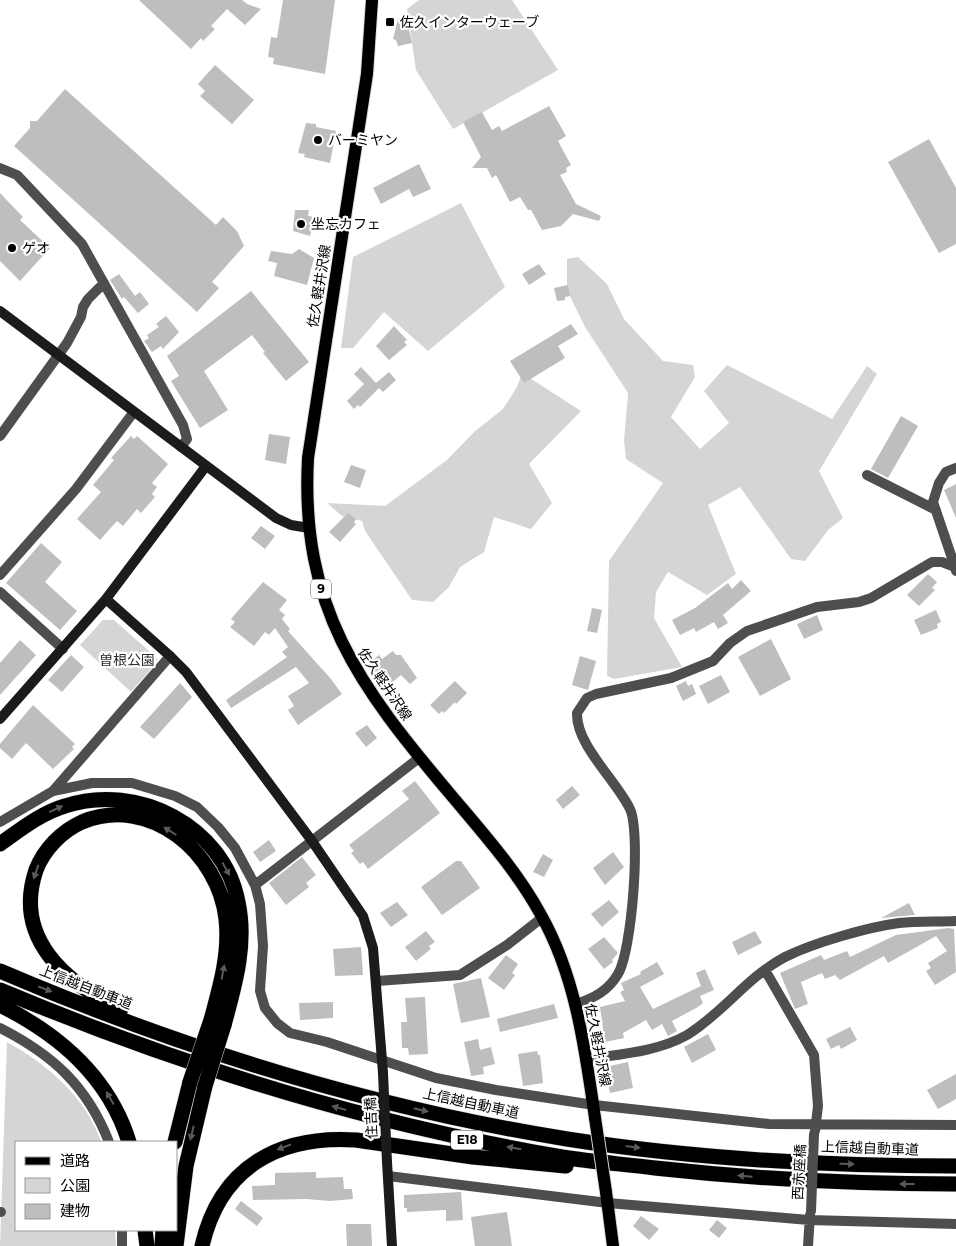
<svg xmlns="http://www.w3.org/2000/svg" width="956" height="1246" font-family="Montserrat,'Noto Sans JP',sans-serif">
<rect width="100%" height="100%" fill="#fff"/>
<path fill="#d5d5d5" d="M419 0H512L558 70 453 129 416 70 407 9Z
M461 203 505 287 428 351 384 312 353 348H341L353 257Z
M578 257 607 284 624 319 663 361 693 365 695 377 671 417 700 449 729 423 704 391 727 365 832 419 867 366 877 374 819 471 843 518 828 530 805 561 791 559 740 487 708 505 736 574 707 595 668 572 656 592 654 618 682 667 614 679 607 676 609 561 663 483 626 459 624 441 628 393 585 327 567 290V259Z
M522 373 581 411 529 464 552 503 531 529 494 517 484 552 460 567 449 587 433 602 412 600 365 531 362 521 342 516 327 503 385 506 447 460 474 432 503 409 517 387Z
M103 620H114L157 658 156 663 131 692 80 645Z
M7 1042C47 1064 86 1097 101 1142H16V1230H115L116 1246H0Z"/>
<path fill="#bebebe" d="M139 0H242L247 4 261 9 245 25 227 9 211 26 215 29 203 41 201 38 191 49Z
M283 0H335L325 74 273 64 274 58 268 57 271 37 277 38Z
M406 17 412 43 398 46 396 40 393 39 398 19Z
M215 65 254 100 232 124 200 96 205 91 198 84Z
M65 89 216 225 223 217 237 231 244 246 212 282 219 288 197 312 14 146 30 128V121H37Z
M549 106 566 136 558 141 571 165 566 168 567 172 560 175 576 204 601 216 599 221 573 214 561 226 542 230 531 210H528L520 197 510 202 496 175 492 178 487 168H472L481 157 463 122 482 112 492 130 499 126 502 131Z
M306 123 316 124V127L336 131 330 163 304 157 305 154 298 153Z
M929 139 956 188V244L939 253 888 162Z
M419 164 431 189 413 197 409 189 381 204 373 188Z
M0 193 23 217 20 220 50 248 20 281 0 261Z
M295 210H309L308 216 315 217 310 236 293 231Z
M299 249 314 258 307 285 274 276 277 263 268 261 271 251 292 254Z
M539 264 546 274 529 285 522 274Z
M119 274 135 296 140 292 149 304 138 313 124 297 122 299 110 280Z
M568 285 570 296 565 297V300L557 301 554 288Z
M251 291 309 362 286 381 263 353 265 352 252 335 204 371 228 410 200 428 171 381 179 376 167 356Z
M166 316 179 332 163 349 161 346 152 352 144 341 149 338 147 335 159 327 156 324Z
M571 324 578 334 558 346 565 358 524 383 510 361Z
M394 326 407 340 404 342 407 345 389 360 376 346Z
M361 367 376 383 389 372 396 380 383 392 379 388 360 407 358 405 354 409 347 401 364 384 354 374Z
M901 416 918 426 888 478 871 469Z
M269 434 290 437 286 464 265 460Z
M131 436 134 439 137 436 168 464 152 483 157 487 152 494 155 497 141 513 137 509 123 526 117 521 100 540 77 519 101 492 93 485 114 460 111 458Z
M351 465 366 470 360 488 344 482Z
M956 484V518L944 490Z
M348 513 356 519 354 522 356 524 340 542 329 532Z
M261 526 275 536 265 549 251 538Z
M41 543 62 562 45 582 77 611 60 630 6 583Z
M928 574 937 582 932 588 935 590 919 606 907 595Z
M741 580 751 591 723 615 728 623 718 629 714 622 696 632 694 628 680 635 672 620 695 608 728 583 732 589Z
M263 582 287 600 279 610 285 615 282 619 290 629 288 631 331 679 342 694 298 725 288 710 294 706 288 696 309 683 296 667 231 708 226 700 287 657 282 652 288 647 275 628 269 635 265 632 254 646 230 627 235 622 231 619Z
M592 608 602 610 597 633 587 631Z
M936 610 941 622 937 624 938 628 921 635 914 620Z
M817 615 823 630 804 639 797 624Z
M771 639 791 679 760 696 738 657Z
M20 640 36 655 0 695V663Z
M393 651 396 655H401L417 678 410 684 401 675 389 685 384 678 381 680 369 663 379 655 382 659Z
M71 655 84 667 62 692 48 680Z
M580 656 596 661 588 690 572 685Z
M721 675 730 692 708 704 699 686Z
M455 681 467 693 456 704 455 702 444 713 442 711 439 714 430 705Z
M686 681 688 686 692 684 696 694 683 701 676 686Z
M180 683 192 697 154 739 140 727Z
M33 705 75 744 72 747 74 749 53 769 26 743 12 759 0 748V744Z
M367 725 377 738 366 747 355 733Z
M415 781 440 813 368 869 363 862 360 864 351 853 354 851 349 845 409 799 402 791Z
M572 786 580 795 563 809 556 800Z
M269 840 276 851 260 862 253 852Z
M613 852 624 867 605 885 593 868Z
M543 854 553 860 544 877 533 872Z
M302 857 316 875 306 883 309 887 286 905 269 883Z
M456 861H461L480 888 442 915 421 887Z
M609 900 619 912 602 927 591 914Z
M397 902 408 915 391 927 380 913Z
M909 903 915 915 881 918Z
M948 928 954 929 956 972 935 985 926 971 931 968 928 963 947 951 936 936 888 963 884 956 840 980 835 975 825 979 822 973 801 982 808 1004 795 1009 780 973 821 955 824 960 847 951 850 957 896 935Z
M426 931 435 942 429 946 431 949 416 961 405 947Z
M755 931 762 943 738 955 732 942Z
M604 937 618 953 612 960 613 962 604 969 588 949Z
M361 947 363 975 335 976 333 949Z
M506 955 518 964 512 973 515 975 504 990 488 978Z
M657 962 664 974 640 987 653 1009 701 986 696 973 705 969 714 990 700 996 703 1003 698 1007 672 1021 677 1031 668 1036 662 1024 652 1030 646 1020 623 1033 624 1038 605 1042 600 1007 625 1001 620 992 624 990 621 983 641 974 640 972Z
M481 978 490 1017 461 1023 453 984Z
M425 997 428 1054 409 1055 408 1048H402L401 1022H407L405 998Z
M333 1002V1018L300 1020 299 1003Z
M554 1004 558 1018 500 1032 497 1019Z
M850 1027 857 1040 841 1049 839 1045 831 1049 826 1039Z
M708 1034 716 1050 692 1063 684 1047Z
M478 1039 480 1050 491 1047 495 1064 483 1067 484 1074 471 1076 464 1042Z
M537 1051 538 1055H540L543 1083 523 1086 518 1054Z
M628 1062 633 1088 610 1093 605 1067Z
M956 1074V1099L938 1109 927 1090Z
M316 1172V1178L343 1177 344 1189H352L353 1199 330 1201 306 1199 253 1200 252 1186 275 1185V1173Z
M461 1192 463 1220 446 1221V1210L407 1212V1208H404V1195Z
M241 1201 263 1218 257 1226 235 1209Z
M507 1212 512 1246H475L471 1217Z
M641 1216 659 1229 649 1240 633 1226Z
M717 1220 727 1228 719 1238 709 1230Z
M346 1224H371L372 1246H347Z"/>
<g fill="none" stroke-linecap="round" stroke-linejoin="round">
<defs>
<path id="primary" d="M372 0 367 74 308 458C300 608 359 686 451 795 483 833 517 871 541 915 576 977 585 1049 595 1118
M606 1192 613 1246"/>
<path id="highway" d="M0 844C20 830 41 813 65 806 137 782 224 826 238 902 247 944 235 985 224 1025
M0 971C180 1048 373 1108 567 1139 695 1159 827 1166 956 1166
M0 990C181 1066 369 1124 562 1157 593 1162 624 1164 655 1168 755 1179 855 1184 956 1184
M0 1005C60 1035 109 1077 129 1142
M121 1009C65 983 13 938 36 870 44 849 62 831 82 822 150 794 219 853 226 919 230 953 220 987 211 1020
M175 1142 190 1082
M145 1230 147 1246
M162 1246 163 1230
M176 1246 186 1166 205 1086
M202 1246C220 1167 279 1135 356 1140L473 1157 566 1166"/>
</defs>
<use href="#primary" stroke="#dbdbdb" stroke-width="14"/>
<use href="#highway" stroke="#dbdbdb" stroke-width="16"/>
<path stroke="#4e4e4e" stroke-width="10" d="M0 168 17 175 82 244 183 425 187 439 181 447
M0 436 67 343 81 317 83 307 88 299 104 283
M867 475 936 510
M955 567 933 502 939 483 946 472 956 468
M0 575 76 489 133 413
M0 592 63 649
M53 791 170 656
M0 822 53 791 92 783H132L175 796 197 807 218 827 235 848 255 885 260 904 263 946 260 991 265 1008 277 1023 290 1033 327 1042 436 1078 496 1090 594 1105 769 1124 956 1125
M255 885 419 758
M765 970 814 1055 818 1106 815 1131
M377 981 460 975 507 945 543 917
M576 1004C594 998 608 991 618 974 632 951 641 833 630 809 616 780 576 745 577 713L587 698 596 694 671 678 713 661 730 643 747 631 817 607 859 602 871 598 932 562H942L955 567 956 571
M0 1028C53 1055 87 1086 109 1142
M587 1059C620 1054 657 1052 687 1035 723 1013 747 977 785 957 813 943 868 927 899 923 918 921 937 922 956 921
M388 1176 608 1203 809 1220 956 1224
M0 1212H1
M122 1246V1230
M808 1246 810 1215"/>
<path stroke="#1b1b1b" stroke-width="10" d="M0 311 276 518 291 525 309 528
M106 599 170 656 186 672 312 841 363 916 373 948 383 1073
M0 719 106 599 206 466
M387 1162 392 1246"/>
<use href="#primary" stroke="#000" stroke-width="12"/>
<use href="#highway" stroke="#000" stroke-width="15"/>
<defs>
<path id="primary-bridge" d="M595 1118 606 1192"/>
<path id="highway-bridge" d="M190 1082 211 1020
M205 1086 224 1025"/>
</defs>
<use href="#primary-bridge" stroke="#dbdbdb" stroke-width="14" stroke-linecap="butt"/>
<use href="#highway-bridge" stroke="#dbdbdb" stroke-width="16" stroke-linecap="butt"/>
<path stroke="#4e4e4e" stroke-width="10" d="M811 1211 814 1134"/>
<path stroke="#1b1b1b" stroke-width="10" d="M383 1073 387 1162"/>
<use href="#primary-bridge" stroke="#000" stroke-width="12"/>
<use href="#highway-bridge" stroke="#000" stroke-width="15"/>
</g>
<defs><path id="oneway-solid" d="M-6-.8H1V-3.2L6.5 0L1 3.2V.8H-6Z" transform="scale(1.25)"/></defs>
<g fill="#595959">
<use href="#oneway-solid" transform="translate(56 809) rotate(-25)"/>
<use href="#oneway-solid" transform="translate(170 831) rotate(-148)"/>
<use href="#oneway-solid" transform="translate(226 869) rotate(61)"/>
<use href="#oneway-solid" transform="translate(36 872) rotate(109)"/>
<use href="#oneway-solid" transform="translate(223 972) rotate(-79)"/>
<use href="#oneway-solid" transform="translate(45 989) rotate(21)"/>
<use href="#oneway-solid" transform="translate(110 1098) rotate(-120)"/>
<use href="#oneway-solid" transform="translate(339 1108) rotate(-164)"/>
<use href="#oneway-solid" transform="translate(421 1110) rotate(13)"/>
<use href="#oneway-solid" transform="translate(192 1133) rotate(103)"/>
<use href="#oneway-solid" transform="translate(284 1147) rotate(159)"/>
<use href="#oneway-solid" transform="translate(633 1147) rotate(7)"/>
<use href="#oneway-solid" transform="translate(514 1148) rotate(-170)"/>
<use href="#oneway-solid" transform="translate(847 1164) rotate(2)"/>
<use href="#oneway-solid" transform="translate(745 1176) rotate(-175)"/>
<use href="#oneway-solid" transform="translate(907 1184) rotate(180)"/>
</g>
<g fill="#000" stroke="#fff" stroke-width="2">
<rect x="385" y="17" width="10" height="10" rx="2.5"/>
<circle cx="318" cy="140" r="5"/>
<circle cx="301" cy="224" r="5"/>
<circle cx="12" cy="248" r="5"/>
</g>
<g text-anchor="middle" stroke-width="4.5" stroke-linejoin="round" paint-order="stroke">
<g fill="#fff" stroke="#4c4c4c" stroke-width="1">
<rect x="311" y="579.5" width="20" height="19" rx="4"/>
<rect x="451" y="1130.5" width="32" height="19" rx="4"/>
</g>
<g font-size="12" font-weight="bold" fill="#000">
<text x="321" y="593">9</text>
<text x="467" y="1144">E18</text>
</g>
<g font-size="14" fill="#000" stroke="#fff" text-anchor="start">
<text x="400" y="27">佐久インターウェーブ</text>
<text x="328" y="145">バーミヤン</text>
<text x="311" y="229">坐忘カフェ</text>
<text x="22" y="253">ゲオ</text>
</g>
<g font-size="14" fill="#000" stroke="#fff">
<text transform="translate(319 286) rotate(-81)" y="5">佐久軽井沢線</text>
<text transform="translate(385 684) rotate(56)" y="5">佐久軽井沢線</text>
<text transform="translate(86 987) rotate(21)" y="5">上信越自動車道</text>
<text transform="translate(598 1045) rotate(79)" y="5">佐久軽井沢線</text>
<text transform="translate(471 1103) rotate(12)" y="5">上信越自動車道</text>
<text transform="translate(371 1118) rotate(-93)" y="5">住吉橋</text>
<text transform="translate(870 1148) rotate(2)" y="5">上信越自動車道</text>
<text transform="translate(799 1172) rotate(-87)" y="5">西赤座橋</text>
</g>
<g font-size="14" fill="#2c2c2c" stroke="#fff">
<text x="127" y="665">曽根公園</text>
</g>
</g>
<rect x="15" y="1141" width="162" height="90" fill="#ffffff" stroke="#999999"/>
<rect x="25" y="1157" width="25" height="8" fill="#000000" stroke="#999999"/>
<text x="60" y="1166" font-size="15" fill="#000000">道路</text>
<rect x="25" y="1178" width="25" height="15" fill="#d5d5d5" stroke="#999999"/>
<text x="60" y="1191" font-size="15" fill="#000000">公園</text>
<rect x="25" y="1204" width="25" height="15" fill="#bebebe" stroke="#999999"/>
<text x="60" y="1216" font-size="15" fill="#000000">建物</text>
</svg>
